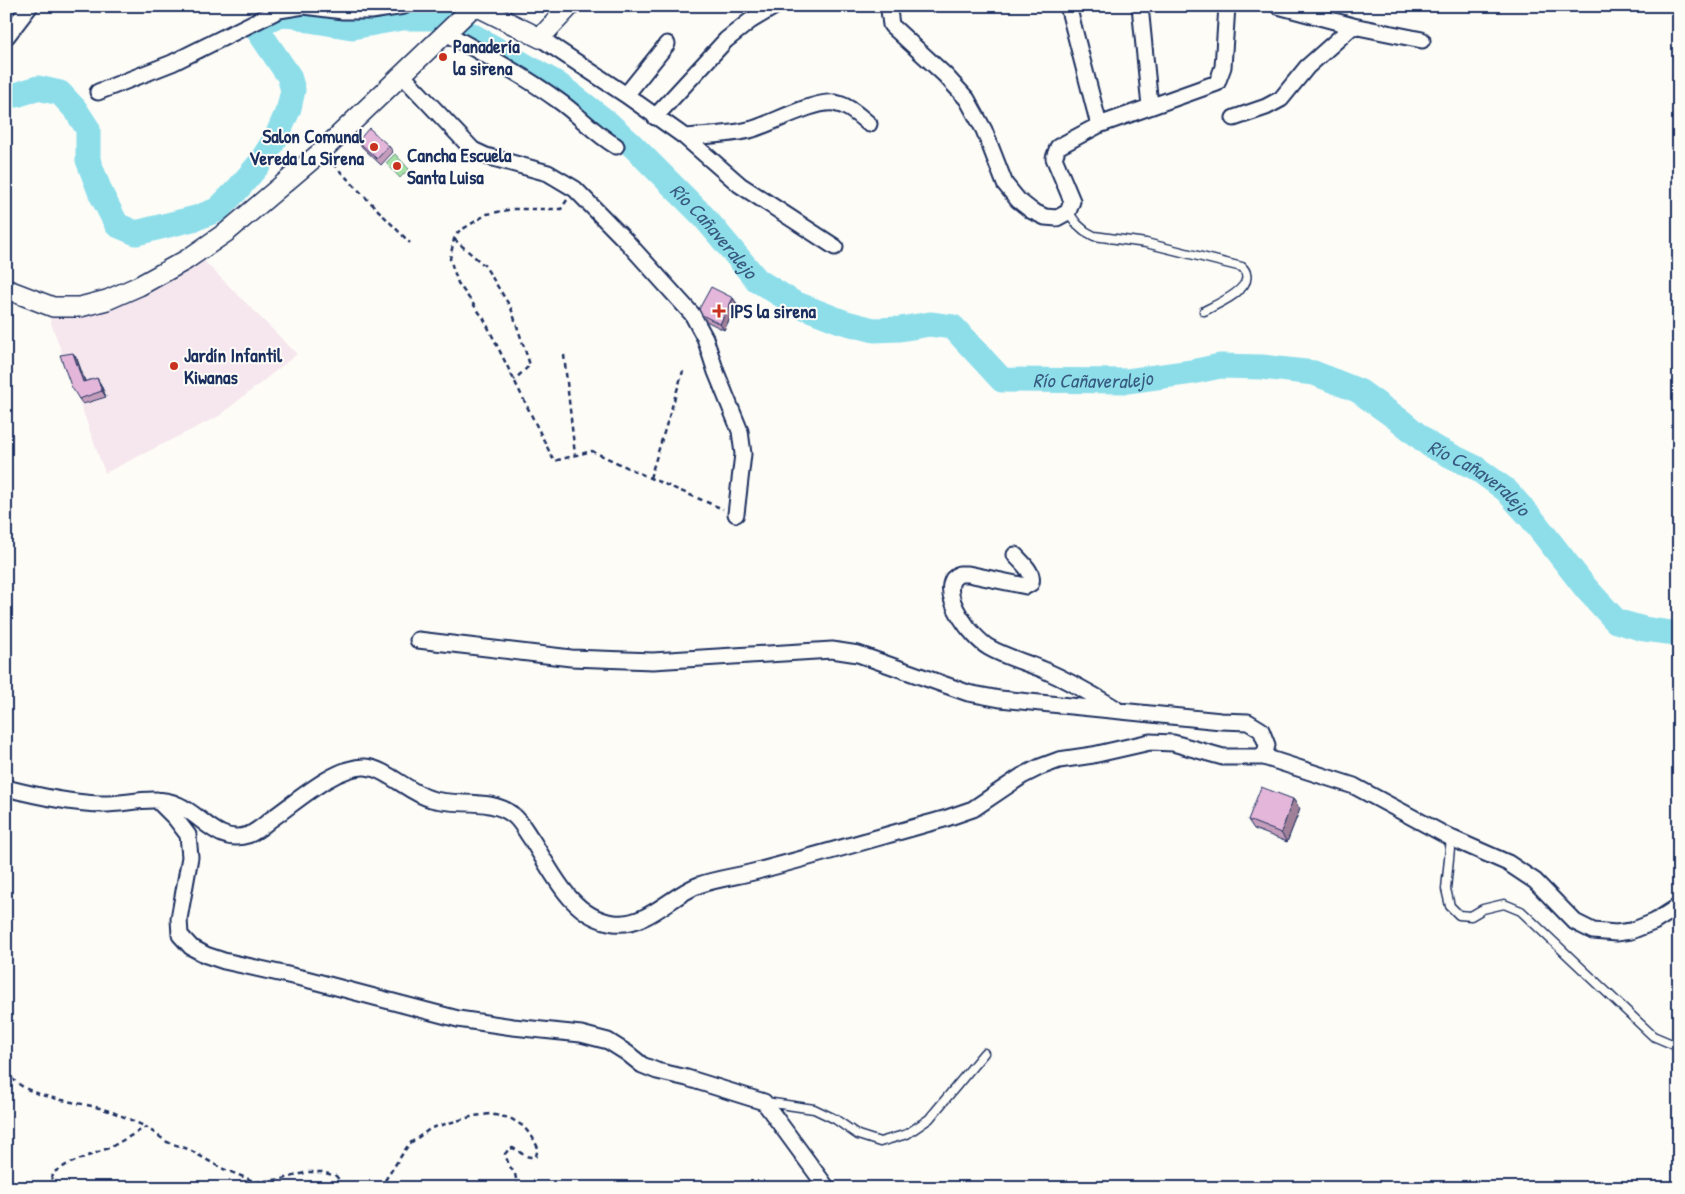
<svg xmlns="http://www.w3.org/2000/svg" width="1685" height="1194" font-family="'Patrick Hand',sans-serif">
<rect width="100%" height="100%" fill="#fdfcf7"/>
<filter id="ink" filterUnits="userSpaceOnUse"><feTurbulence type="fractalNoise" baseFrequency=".02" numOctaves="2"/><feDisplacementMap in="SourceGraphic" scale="10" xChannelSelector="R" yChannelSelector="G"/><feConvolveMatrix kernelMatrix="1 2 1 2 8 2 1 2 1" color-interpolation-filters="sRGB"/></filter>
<g filter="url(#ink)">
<path fill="#f6e7ee" d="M196 253 297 354 219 416 105 473 50 320 53 307H80Z"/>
<path fill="#a6e0a6" stroke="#608882" d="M395 154 409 169 400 178 386 163Z"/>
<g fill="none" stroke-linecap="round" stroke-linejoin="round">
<path stroke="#8edeea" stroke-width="25" id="s1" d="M6 95H16L38 88 60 93 75 109 88 129V160L101 194 117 225 136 233 196 218 217 210 237 190 260 163 277 136 289 108 293 90 289 76 259 32 260 27 269 19 282 14 296 15 309 20 352 27 402 18H436L454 25 556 83 609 124 633 146 704 217 757 280 794 303 843 322 874 330 900 329 930 324 953 327 1002 380 1127 381 1192 372 1220 366 1262 367 1314 373 1359 391 1402 422 1431 446 1476 468 1506 490 1532 519 1585 587 1616 621 1644 629 1679 634"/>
<defs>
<path id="service" d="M1068 212 1077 224 1085 231 1094 236 1146 243 1242 267C1244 269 1246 271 1246 274 1251 290 1216 305 1204 311
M1451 838 1446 889 1450 906 1459 915 1471 916 1483 909 1504 904 1521 911 1653 1036 1679 1047
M766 1102 814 1109 835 1119 858 1135 880 1142 907 1134 929 1119 984 1053"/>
<path id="minor" d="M891 6 889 10 891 25 945 75 967 99 984 130 1005 184 1018 200 1032 211 1045 217 1057 218 1068 212 1072 201 1054 158 1058 147 1099 125 1217 83 1223 67 1227 6
M1068 6 1099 125
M1140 6 1150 106
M1278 6 1353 26 1422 40
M446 33C484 54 523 75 559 101 579 115 594 133 616 146
M7 36 30 6
M540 38 626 95 685 137 740 185 835 247
M402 75 473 150 486 156 548 173 575 189 627 242 692 314 705 338 716 372 740 431 743 454 736 514
M98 92 172 63 279 10 304 6 343 11H371L404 6
M626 95 667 44
M655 117 726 40 750 21 775 6
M1234 118 1266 107 1281 99 1307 67 1353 26
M685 137C708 135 731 135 753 129 775 122 813 101 834 103 848 105 858 115 869 124
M1015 555C1022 563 1034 572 1031 583L1026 586 968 574H959C957 576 955 577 953 579 942 599 972 637 988 647 1005 657 1025 662 1044 670 1069 681 1092 694 1115 708
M418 640 571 658 653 661 832 650 858 654 968 693 1000 699 1221 721 1248 722 1261 730 1267 745 1264 757
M6 788C37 796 68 803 100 804 125 805 155 794 178 805 202 815 218 845 248 835 256 832 264 825 270 820 295 803 335 766 365 767 386 768 409 793 431 799 457 807 491 797 513 815 521 821 526 832 532 840 552 872 572 918 614 923 647 927 671 895 699 885 719 878 741 876 761 870 822 854 883 836 944 819L973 809 1022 776 1040 767 1059 760 1093 755 1150 742 1173 743 1223 757H1264L1354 786 1451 838 1508 863 1535 881 1575 922 1593 931 1616 933 1631 931 1654 922 1679 906
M157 800 175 818 188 835 190 857 179 919 180 935 191 947 206 955 224 961 306 979 458 1019 513 1027 581 1034 608 1041 627 1053 642 1065 657 1071 687 1078 764 1102 827 1188"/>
<path id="tertiary" d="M476 6 540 38 570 6
M6 289 53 307H80L107 300 139 286 186 260 228 231 321 152 474 6"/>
</defs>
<use href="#service" stroke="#1b2f5e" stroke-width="11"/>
<use href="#minor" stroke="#1b2f5e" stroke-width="19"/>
<use href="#tertiary" stroke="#1b2f5e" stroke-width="22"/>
<path stroke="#1b2f5e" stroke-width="2.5" stroke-dasharray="5 4" stroke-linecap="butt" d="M333 164 410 243
M567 200 561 209H513L487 214 458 232 454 239 450 259 458 283 484 319 554 461 592 451 650 478 723 509
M454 239 485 266 511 308 530 365 514 380
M564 355 575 455
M650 478 683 371
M6 1071C26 1101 74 1099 106 1110 119 1114 133 1121 146 1127
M48 1188 54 1172 68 1164 111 1147 146 1127 167 1142 188 1149 221 1168 256 1182 283 1179 308 1172H322L336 1176 341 1182V1188
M380 1188 409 1144 431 1128 474 1116 490 1114 510 1118 523 1126 533 1138 538 1148 536 1156C527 1160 521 1152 513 1148L509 1149 505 1154 509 1165 515 1174 518 1188"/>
<use href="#service" stroke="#fdfcf7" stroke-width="8"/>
<use href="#minor" stroke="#fdfcf7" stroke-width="15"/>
<use href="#tertiary" stroke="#fdfcf7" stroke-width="19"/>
</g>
<path fill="#c49dbb" stroke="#1b2f5e" d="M358 141 389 146 393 152 381 165 362 147Z
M733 298 737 304 724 330 706 321 702 315Z
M77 359 85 381 100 383 106 397 83 404 79 399Z
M1293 799 1300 809 1287 842 1254 829 1248 820Z"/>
<path fill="#a08099" stroke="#1b2f5e" d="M733 298 737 304 724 330 720 324Z
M73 353 77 359 87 388 83 382Z
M97 378 100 383 106 397 102 391Z
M1293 799 1300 809 1287 842 1281 833Z"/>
<path fill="#e4b7da" stroke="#1b2f5e" d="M369 128 389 146 377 159 358 141Z
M711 287 733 298 720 324 702 315 699 309Z
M73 353 83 382 97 378 102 391 79 399 71 386 60 355Z
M1261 787 1293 799 1281 833 1248 820Z"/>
</g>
<g fill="#c8321e" stroke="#fdfcf7" stroke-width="2">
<circle cx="443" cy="57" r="5"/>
<circle cx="374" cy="147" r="5"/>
<circle cx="397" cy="166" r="5"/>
<path d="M716.5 303.5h5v5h5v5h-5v5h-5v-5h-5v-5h5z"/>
<circle cx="174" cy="366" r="5"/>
</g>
<g text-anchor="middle" stroke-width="4" stroke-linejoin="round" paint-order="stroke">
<g font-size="19" font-weight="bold" fill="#1b2f5e" stroke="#fdfcf7" text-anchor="start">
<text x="453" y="53">Panadería<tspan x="453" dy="22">la sirena</tspan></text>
<text x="364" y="143" text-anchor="end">Salon Comunal<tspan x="364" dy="22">Vereda La Sirena</tspan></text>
<text x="407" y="162">Cancha Escuela<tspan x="407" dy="22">Santa Luisa</tspan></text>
<text x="730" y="318">IPS la sirena</text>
<text x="184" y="362">Jardín Infantil<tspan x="184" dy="22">Kiwanas</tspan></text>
</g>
<g font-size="20" font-style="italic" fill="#385b81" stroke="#fdfcf7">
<text dy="7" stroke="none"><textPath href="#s1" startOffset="1062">Río Cañaveralejo</textPath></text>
<text dy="7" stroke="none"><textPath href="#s1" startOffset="1498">Río Cañaveralejo</textPath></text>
<text dy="7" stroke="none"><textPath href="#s1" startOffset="1918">Río Cañaveralejo</textPath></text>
</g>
</g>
<rect width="1685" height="1194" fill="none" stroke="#fdfcf7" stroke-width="25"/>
<rect x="12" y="12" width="1660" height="1169" fill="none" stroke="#1b2f5e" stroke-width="2" filter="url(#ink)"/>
</svg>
